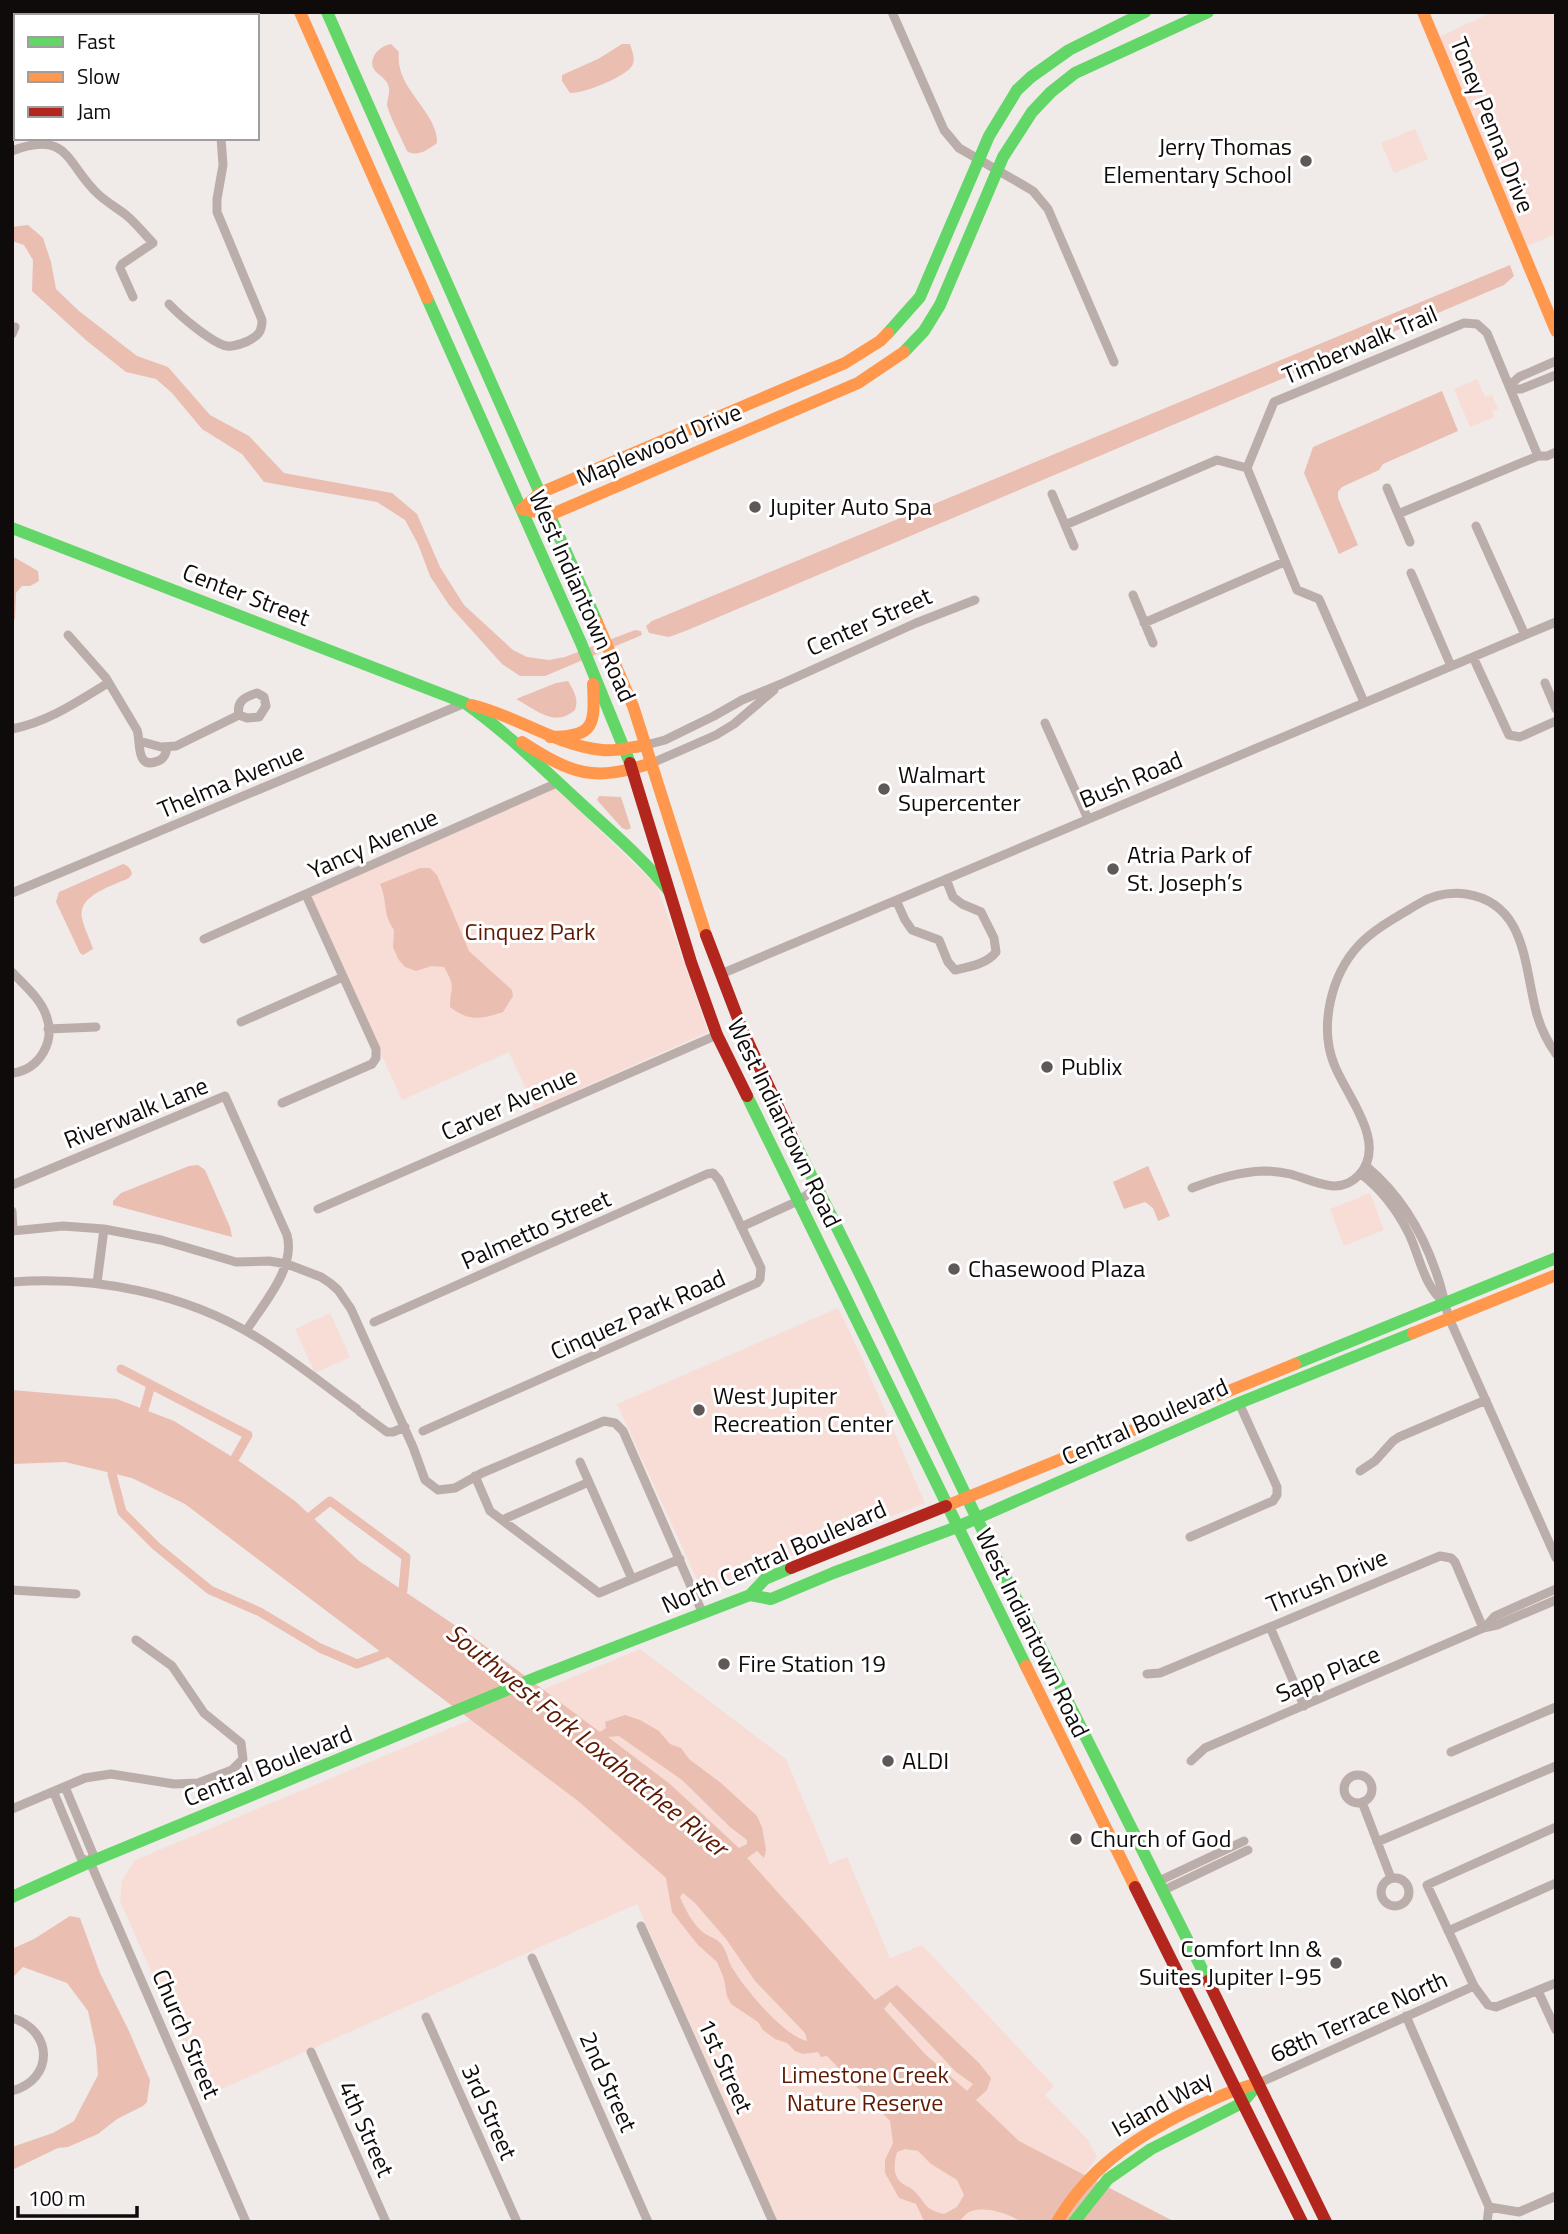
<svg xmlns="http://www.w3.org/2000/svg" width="1568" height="2234" font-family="'Titillium Web',sans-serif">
<rect width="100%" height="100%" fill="#f0eae9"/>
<path fill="#f7ddd6" d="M1492 12H1556V234L1525 247 1439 37Z
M1415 129 1428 159 1394 173 1381 143Z
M1477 379 1485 397 1492 395 1498 409 1492 411 1494 417 1470 427 1454 389Z
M555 787 657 886 708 1032 535 1109 509 1052 402 1100 309 896Z
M1370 1193 1384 1230 1344 1246 1330 1209Z
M838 1308C870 1372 896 1438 925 1503L702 1591 617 1404Z
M330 1313 350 1357 315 1373 295 1329Z
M640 1649 786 1759 830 1864 847 1857 890 1958 922 1945 1054 2086 1045 2095 1088 2140 1097 2157 1051 2222H778L637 1904 206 2096 120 1901 122 1880 135 1860Z"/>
<path fill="#eabfb2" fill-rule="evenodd" d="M391 44 399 52C394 89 438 111 437 143 429 149 417 158 407 151 402 139 389 115 387 105 387 99 390 94 389 88 387 74 366 74 374 56 378 49 383 46 391 44Z
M622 44H630C632 51 636 59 632 66 625 77 583 94 570 93L562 81V75L598 59Z
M28 225 43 238 51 262 56 289 79 311 137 356 168 367 210 415 249 436 284 473 392 493 417 514 440 567 464 605 513 650 527 657 549 660 565 657 635 630 641 631 642 635 545 676H520L502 664 449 605 430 576 418 544 405 520 377 502 264 482 242 454 202 429 172 393 156 379 126 372 87 341 32 291 33 260 24 245 12 241V227Z
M1510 265 1514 276 1504 285 688 630 669 637 649 633 646 626 652 621Z
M1442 391 1458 431 1383 464 1379 470 1342 487 1338 492V498L1358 545 1339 554 1304 473 1313 447Z
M12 556 38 571 39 581 30 586H22L16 593 15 619 12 622Z
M568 681C574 691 579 699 575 710 554 728 537 710 516 699L556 683Z
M599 796 621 797 631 828 627 830 622 828 597 800Z
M123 864C129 866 131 869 132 874L129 878C113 886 77 895 82 918 84 928 90 939 93 949L83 955 80 953 56 902 59 892Z
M420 868H430L437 875 469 951 512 990 513 996 503 1012C482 1019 469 1022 450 1007 450 985 457 990 444 967L432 966 416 971 405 967 398 959 393 947 394 930C382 913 388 903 380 884Z
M198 1165 205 1170 230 1227 232 1237 113 1205V1201L121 1193 189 1166Z
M1148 1166 1170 1216 1158 1221 1153 1208 1145 1202 1124 1209 1113 1182Z
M12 1390 117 1399 174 1421 242 1463 295 1501 359 1561 477 1640 600 1732 606 1728 605 1722 625 1715 640 1720 659 1731 670 1744 681 1748 689 1759 721 1783 757 1816 762 1827 766 1850 764 1858 757 1851 747 1858 875 2000 897 1985 979 2063 991 2078 987 2090 976 2100 1019 2141 1175 2222H1022C1009 2214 987 2206 972 2211 967 2212 962 2218 959 2222L924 2221 916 2204 899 2198 885 2173V2160L893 2143 890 2121 827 2056 821 2057 818 2052 803 2054 795 2051 787 2043 775 2039 763 2030 758 2022 731 2004 727 1996 724 1979 717 1962 698 1945 672 1912 666 1878 578 1801 185 1504 132 1478 65 1462 12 1464ZM619 1736 682 1780 730 1827 747 1840V1844L739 1848 670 1784 608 1737ZM683 1893 695 1903 726 1939 755 1981 805 2033 807 2041C784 2036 745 1989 733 1969 728 1962 728 1953 722 1945 718 1939 710 1937 704 1933 693 1925 685 1909 680 1897ZM890 2002 956 2072 973 2084 967 2091 925 2054 884 2009ZM905 2149 918 2151 931 2164 957 2180 964 2195 957 2207 944 2214C924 2210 926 2202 913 2190 906 2184 910 2189 903 2184 892 2177 894 2163 897 2152Z
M70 1916 80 1918 100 1973 129 2031 150 2080 147 2102 143 2106 117 2119 98 2134 68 2147 58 2148 12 2170V2147L53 2133 74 2121 98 2075 96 2048 88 2011 67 1983 23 1967 12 1978V1949L34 1939Z"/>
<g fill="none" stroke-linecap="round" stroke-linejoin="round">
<path stroke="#eabfb2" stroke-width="9" d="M121 1369 248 1435 235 1458
M144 1410 151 1385
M112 1474 122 1512 156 1546 210 1590 260 1612 320 1648 357 1664 384 1654
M311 1516 330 1501 406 1557 403 1590"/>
<path stroke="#bbaeaa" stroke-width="9" d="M162 12 163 16
M892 12 944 130 959 148 1023 185 1033 191 1048 209 1114 362
M12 119 16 127
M12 151C70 129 66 165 99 195 108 203 117 208 126 215 136 223 144 234 153 243L122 264 120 268 133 297
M169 304C179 315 213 344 227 346 234 347 241 344 248 341 258 336 262 332 262 320L217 212V199L223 165 221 138
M12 334 15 327
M1556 361 1519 377 1509 386 1516 389H1521L1556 375
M1387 488 1410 542
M1052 494 1074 546
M1398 514 1538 456H1547L1556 452
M1065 525 1217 460 1247 468
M1476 526 1525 635
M1411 573 1451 666
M1133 595 1153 643
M1144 623 1284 562
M68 635 106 678 137 730C141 740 135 771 158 761 164 759 166 754 167 748
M1473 657 1509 735 1520 737 1556 721
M1545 683 1556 709
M1364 702 1319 599 1297 590 1247 468 1274 402 1464 323 1477 324 1487 333 1538 456
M1045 723 1088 819
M12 729C48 722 77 702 108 683
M139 741 161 747 176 746 239 715C236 701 245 697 257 693L264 697 266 706 259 717 247 718 239 715
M646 745 665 740 714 716 742 700 781 684 916 623 975 600
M652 763 716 735 734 724 774 690
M12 893 465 703
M896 900 905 920 912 930 939 940 948 962 955 970C969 967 987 964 996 952L994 938 981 912 962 904 953 897 946 879
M204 939 557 783
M12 972C24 985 40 998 46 1015 56 1041 40 1069 13 1073
M721 974 1556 622
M241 1022 343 977
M48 1029 96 1027
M282 1103 372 1064 376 1058V1049L306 895
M1366 1166C1402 1196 1425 1236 1439 1281 1443 1293 1445 1306 1449 1318L1556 1558
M1361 1174C1382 1190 1397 1210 1409 1234 1420 1257 1424 1287 1445 1303
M12 1185 225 1096 287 1235C296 1268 263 1304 246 1331
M1192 1188C1216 1179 1238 1172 1264 1171 1272 1171 1282 1172 1290 1174 1313 1180 1339 1197 1359 1175 1389 1143 1345 1094 1334 1064 1319 1026 1331 975 1359 945 1375 928 1400 915 1420 903 1434 895 1450 892 1466 894 1526 903 1524 965 1536 1011 1540 1027 1547 1041 1556 1054
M318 1209 717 1035
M12 1211 13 1231
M741 1227 798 1201 817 1188
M12 1231 63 1226 104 1229 161 1240 236 1262 269 1261 287 1264 321 1277 330 1283 338 1290 351 1309 413 1447 425 1480 438 1490 455 1488 482 1473 604 1421 615 1423 623 1431 703 1614
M12 1282C97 1276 185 1293 258 1338 292 1359 324 1385 357 1409
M97 1283 104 1229
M374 1322 707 1174 713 1173 719 1180 761 1268 760 1279 757 1283 423 1431
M360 1412 387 1432H393L405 1427
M580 1462 632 1579
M1360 1471 1375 1461 1393 1441 1399 1437 1486 1400
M475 1476 490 1511 599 1593 680 1559
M502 1520 589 1482
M1190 1537 1273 1501 1277 1495V1487L1239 1403
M12 1590 76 1594
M1270 1627 1304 1706
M1485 1627 1495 1616 1556 1589
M1147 1674 1160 1673 1440 1556 1451 1558 1455 1562 1483 1628
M1451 1752 1556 1707
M1191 1761 1205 1748 1483 1628 1497 1625 1556 1600
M1344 1789a14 14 0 1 1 28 0a14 14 0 1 1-28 0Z
M65 1787 93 1854 90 1862 246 2222
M54 1793 81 1858 90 1862
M1362 1802 1391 1878
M12 1809 85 1778 111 1774 174 1784 198 1783 232 1770 243 1759 241 1743 204 1713 172 1666 136 1640
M1556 1827 1427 1885 1474 1986 1488 2005 1496 2007 1556 1983
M1377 1842 1556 1766
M1381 1892a14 14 0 1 1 28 0a14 14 0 1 1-28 0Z
M1159 1881 1244 1841
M1164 1890 1248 1850
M641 1926 773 2222
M1448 1931 1556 1883
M532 1958 648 2222
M1538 1991 1556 2030
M1406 2016 1489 2207
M426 2017 517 2222
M12 2018C53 2030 55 2079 12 2091
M311 2052 386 2222
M1259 2083 1474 1986
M1489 2207 1519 2212 1556 2196
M1487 2222 1489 2207"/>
<path stroke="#63d668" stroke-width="12" d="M327 12 597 622
M427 298 581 643 630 763
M888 333 920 297 989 136 1017 90 1031 77 1069 50 1145 12
M904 352 924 331 940 305 1003 157 1032 112 1051 92 1075 73 1208 12
M12 528 465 703C505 731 540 766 576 799 608 829 642 857 669 891
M747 1096 1026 1666
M794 1141 863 1280 991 1548 1208 1981
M1295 1364 1556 1258
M750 1595 771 1599 833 1573 957 1527 1239 1403 1413 1333
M12 1897 90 1862 540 1676 750 1595 765 1579 791 1568
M1074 2222 1108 2179 1151 2149 1242 2103 1259 2083"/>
<path stroke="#ff974d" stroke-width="12" d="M300 12 427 298
M1423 12 1556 331
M522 509 550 515 858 383 904 352
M522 509 540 493 845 363 880 341 888 333
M597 622 633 706 706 935
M472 705C517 716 555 745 602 750 616 752 632 747 646 745
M550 737C595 737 595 725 593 684
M522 742C574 775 592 782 652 763
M1413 1333 1556 1275
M946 1506 1295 1364
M1026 1666 1135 1887
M1057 2222C1089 2168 1133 2139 1188 2111 1211 2100 1234 2089 1259 2083"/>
<path stroke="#b3261e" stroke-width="12" d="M630 763 691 962 717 1035 747 1096
M706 935 742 1029 794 1141
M791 1568 946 1506
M1135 1887 1302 2222
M1208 1981 1326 2222"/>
</g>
<g fill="#5e5958" stroke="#fff" stroke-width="2.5">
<circle cx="1306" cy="161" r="7"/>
<circle cx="755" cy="507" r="7"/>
<circle cx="884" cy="789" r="7"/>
<circle cx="1113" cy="869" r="7"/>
<circle cx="1047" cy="1067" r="7"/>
<circle cx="954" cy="1269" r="7"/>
<circle cx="699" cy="1410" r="7"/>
<circle cx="724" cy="1664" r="7"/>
<circle cx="888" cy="1761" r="7"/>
<circle cx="1076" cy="1839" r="7"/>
<circle cx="1336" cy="1963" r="7"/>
</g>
<g text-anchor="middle" stroke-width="6" stroke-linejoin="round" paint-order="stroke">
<g font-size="24" fill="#0f0b0a" stroke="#fff">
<text transform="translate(1492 125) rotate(68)" y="8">Toney Penna Drive</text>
<text transform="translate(1360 345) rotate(-23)" y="8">Timberwalk Trail</text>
<text transform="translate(659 445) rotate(-23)" y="8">Maplewood Drive</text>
<text transform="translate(246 595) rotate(21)" y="8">Center Street</text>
<text transform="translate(582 596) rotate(66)" y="8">West Indiantown Road</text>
<text transform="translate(869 622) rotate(-24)" y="8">Center Street</text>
<text transform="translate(1131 780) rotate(-23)" y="8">Bush Road</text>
<text transform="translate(231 781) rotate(-23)" y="8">Thelma Avenue</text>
<text transform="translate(373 844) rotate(-24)" y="8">Yancy Avenue</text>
<text transform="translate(509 1104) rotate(-24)" y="8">Carver Avenue</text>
<text transform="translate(136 1113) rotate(-22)" y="8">Riverwalk Lane</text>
<text transform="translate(784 1123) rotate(64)" y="8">West Indiantown Road</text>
<text transform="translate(536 1230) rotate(-24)" y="8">Palmetto Street</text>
<text transform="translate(638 1315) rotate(-24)" y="8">Cinquez Park Road</text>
<text transform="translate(1145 1422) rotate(-24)" y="8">Central Boulevard</text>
<text transform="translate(774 1557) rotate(-24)" y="8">North Central Boulevard</text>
<text transform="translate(1327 1581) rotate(-23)" y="8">Thrush Drive</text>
<text transform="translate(1032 1633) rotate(64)" y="8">West Indiantown Road</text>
<text transform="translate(1328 1674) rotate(-23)" y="8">Sapp Place</text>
<text transform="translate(268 1766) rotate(-22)" y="8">Central Boulevard</text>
<text transform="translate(1359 2017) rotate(-24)" y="8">68th Terrace North</text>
<text transform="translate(186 2034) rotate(67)" y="8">Church Street</text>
<text transform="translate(725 2066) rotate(66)" y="8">1st Street</text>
<text transform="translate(608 2082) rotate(66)" y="8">2nd Street</text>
<text transform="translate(1162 2104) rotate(-29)" y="8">Island Way</text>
<text transform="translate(489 2112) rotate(66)" y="8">3rd Street</text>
<text transform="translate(366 2129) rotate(66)" y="8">4th Street</text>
</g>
<g font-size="24" fill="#0f0b0a" stroke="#fff" text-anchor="start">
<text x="1292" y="155" text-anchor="end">Jerry Thomas<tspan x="1292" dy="28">Elementary School</tspan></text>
<text x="769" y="515">Jupiter Auto Spa</text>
<text x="898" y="783">Walmart<tspan x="898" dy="28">Supercenter</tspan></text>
<text x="1127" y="863">Atria Park of<tspan x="1127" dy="28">St. Joseph’s</tspan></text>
<text x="1061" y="1075">Publix</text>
<text x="968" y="1277">Chasewood Plaza</text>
<text x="713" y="1404">West Jupiter<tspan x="713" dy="28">Recreation Center</tspan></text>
<text x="738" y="1672">Fire Station 19</text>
<text x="902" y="1769">ALDI</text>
<text x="1090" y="1847">Church of God</text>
<text x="1322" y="1957" text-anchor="end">Comfort Inn &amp;<tspan x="1322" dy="28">Suites Jupiter I-95</tspan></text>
</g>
<g font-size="24" fill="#5e1a03" stroke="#fff">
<text x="530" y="940">Cinquez Park</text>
<text x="865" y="2083">Limestone Creek<tspan x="865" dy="28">Nature Reserve</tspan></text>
</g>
<g font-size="26" font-style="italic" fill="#5c1801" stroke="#fff">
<text transform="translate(587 1740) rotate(39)" y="9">Southwest Fork Loxahatchee River</text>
</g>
</g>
<rect width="1568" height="2234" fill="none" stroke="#0f0b0a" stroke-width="28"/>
<rect x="14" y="14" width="245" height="126" fill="#ffffff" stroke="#9f9d9d" stroke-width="2"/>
<rect x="28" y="37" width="35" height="10" fill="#63d668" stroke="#9f9d9d" stroke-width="2"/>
<text x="77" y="49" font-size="21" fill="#0f0b0a">Fast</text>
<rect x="28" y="72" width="35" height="10" fill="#ff974d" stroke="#9f9d9d" stroke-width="2"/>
<text x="77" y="84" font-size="21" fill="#0f0b0a">Slow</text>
<rect x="28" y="107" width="35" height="10" fill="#b3261e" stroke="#9f9d9d" stroke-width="2"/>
<text x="77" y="119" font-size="21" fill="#0f0b0a">Jam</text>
<path d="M18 2206v10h119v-10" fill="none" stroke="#0f0b0a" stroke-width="3.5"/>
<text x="28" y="2206" font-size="21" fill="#0f0b0a" stroke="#ffffff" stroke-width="5" paint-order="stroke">100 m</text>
</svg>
